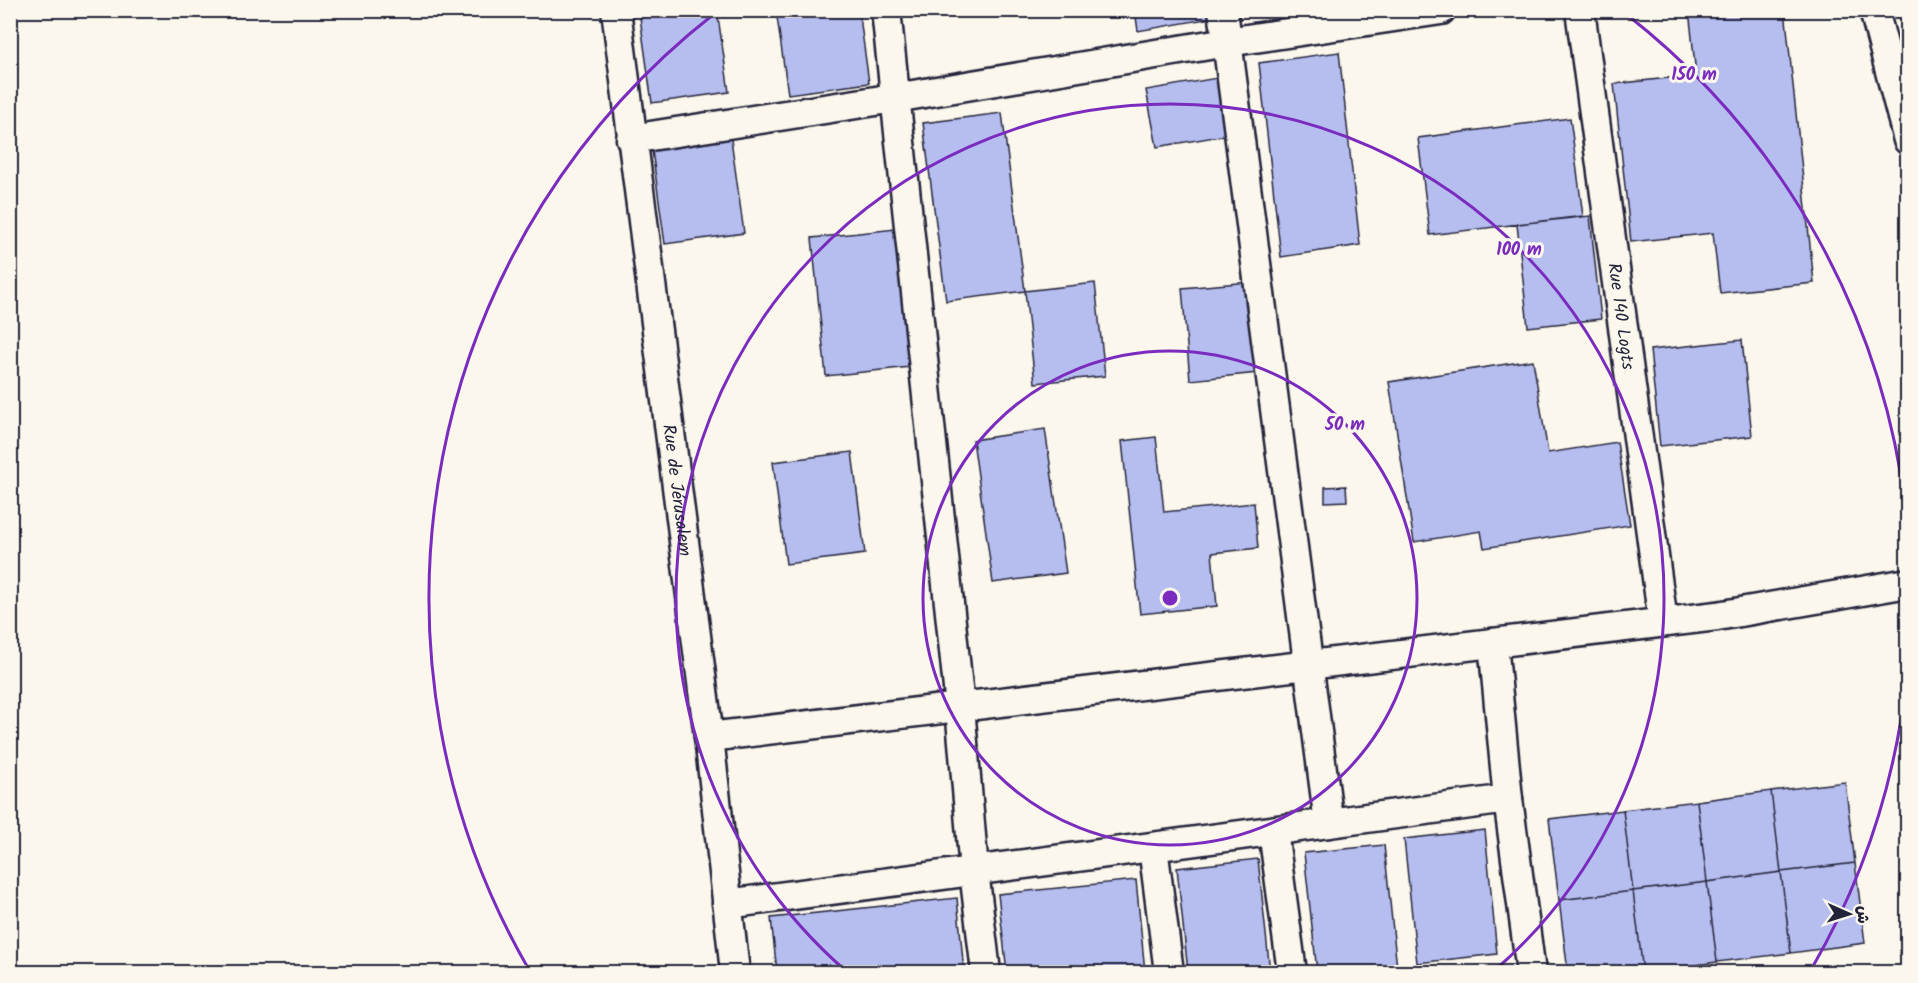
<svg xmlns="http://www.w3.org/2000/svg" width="1918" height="983" font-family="Kalam,'Playpen Sans Arabic',sans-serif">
  <rect width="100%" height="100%" fill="#fbf7ec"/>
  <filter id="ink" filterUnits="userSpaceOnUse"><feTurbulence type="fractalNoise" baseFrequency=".0167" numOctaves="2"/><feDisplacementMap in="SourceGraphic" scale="12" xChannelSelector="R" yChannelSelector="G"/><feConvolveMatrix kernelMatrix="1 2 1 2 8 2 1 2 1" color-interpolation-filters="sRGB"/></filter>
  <g filter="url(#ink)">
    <path fill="#b5beef" stroke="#22223b" stroke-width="1.5" d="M639,10H717L729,92L652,103Z
      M776,10H859L869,83L788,94Z
      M1135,10H1210L1212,18L1138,31Z
      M1689,10H1785L1814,283L1720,293L1713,233L1631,242L1614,84L1696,75Z
      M1339,52L1360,245L1281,257L1259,63Z
      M1223,77L1232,134L1157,147L1146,90Z
      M1002,113L1025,291L946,301L923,123Z
      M1570,118L1583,216L1430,235L1418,138Z
      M730,132L744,233L665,244L651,143Z
      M1590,216L1601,319L1528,327L1517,224Z
      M896,229L910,367L826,376L812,238Z
      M1250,282L1258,373L1190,380L1182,288Z
      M1095,283L1105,376L1035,383L1025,291Z
      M1742,340L1752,436L1660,446L1650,350Z
      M1533,360L1548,453L1617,442L1630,525L1484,548L1481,531L1414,542L1389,382Z
      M1045,429L1066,573L993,583L973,440Z
      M1156,437L1164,512L1254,503L1258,548L1212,553L1217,606L1140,614L1122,441Z
      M852,452L865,554L786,564L773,462Z
      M1346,486L1347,501L1325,502V487Z
      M1845,782L1855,863L1781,872L1771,791Z
      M1771,791L1781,872L1707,882L1697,801Z
      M1697,801L1707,882L1633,891L1623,810Z
      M1623,810L1633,891L1559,900L1549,819Z
      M1485,830L1497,954L1417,963L1404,839Z
      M1384,845L1397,968L1356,972H1317L1304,853Z
      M1258,859L1270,972H1188L1177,868Z
      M1855,863L1865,943L1791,953L1781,872Z
      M1781,872L1791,953L1717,962L1707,882Z
      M1136,880L1145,972H1007L998,894Z
      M1707,882L1717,962L1643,972L1633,891Z
      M1633,891L1643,972H1568L1559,900Z
      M957,898L964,972H777L771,918Z"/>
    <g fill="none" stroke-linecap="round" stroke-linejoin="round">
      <defs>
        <g id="minor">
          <path id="s1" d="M616,10L709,737L735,972"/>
          <path d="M886,10L960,707L974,871L986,972"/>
          <path d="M1223,10L1329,823"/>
          <path id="s2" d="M1580,10L1663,622"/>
          <path d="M1874,10L1908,140"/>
          <path d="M631,139L895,98L1227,42L1441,10"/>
          <path d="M1493,643L1508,799"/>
          <path d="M709,737L1717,616L1908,583"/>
          <path d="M1273,831L1292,972"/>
          <path d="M1153,847L1169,972"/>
          <path d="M727,904L1508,799L1531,972"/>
        </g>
      </defs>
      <use href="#minor" stroke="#22223b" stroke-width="33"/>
      <use href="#minor" stroke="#fbf7ec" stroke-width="28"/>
    </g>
  </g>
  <g fill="none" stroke="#7b2cbf" stroke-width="3">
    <circle cx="1170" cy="598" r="247"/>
    <path d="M846 971A494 494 0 1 1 1494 971"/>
    <path d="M1907 675A741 741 0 0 1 1812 968M528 968A741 741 0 0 1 714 14M1626 14A741 741 0 0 1 1907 521"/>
  </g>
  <g text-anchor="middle" stroke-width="6" stroke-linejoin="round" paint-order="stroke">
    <g font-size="18" fill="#22223b" stroke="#fbf7ec">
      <text dy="6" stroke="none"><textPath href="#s2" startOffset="309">Rue 140 Logts</textPath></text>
      <text dy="6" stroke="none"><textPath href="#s1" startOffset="484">Rue de Jérusalem</textPath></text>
    </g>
  </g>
  <circle cx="1170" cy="598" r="9" fill="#7b2cbf" stroke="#fbf7ec" stroke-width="3"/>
  <g font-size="18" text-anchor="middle" font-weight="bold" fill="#7b2cbf" stroke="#fbf7ec" stroke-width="6" stroke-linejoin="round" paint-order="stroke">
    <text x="1694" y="80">150 m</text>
    <text x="1519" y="255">100 m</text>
    <text x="1345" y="430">50 m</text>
  </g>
  <rect width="1918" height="983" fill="none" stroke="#fbf7ec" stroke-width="36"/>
  <rect x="18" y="18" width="1882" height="947" fill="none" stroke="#22223b" stroke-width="2" filter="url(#ink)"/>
  <g transform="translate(1849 914) rotate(93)" stroke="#fbf7ec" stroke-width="4.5" paint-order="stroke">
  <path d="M0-4.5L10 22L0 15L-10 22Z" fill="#22223b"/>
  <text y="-9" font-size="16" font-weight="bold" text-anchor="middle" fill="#22223b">ش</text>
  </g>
</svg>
